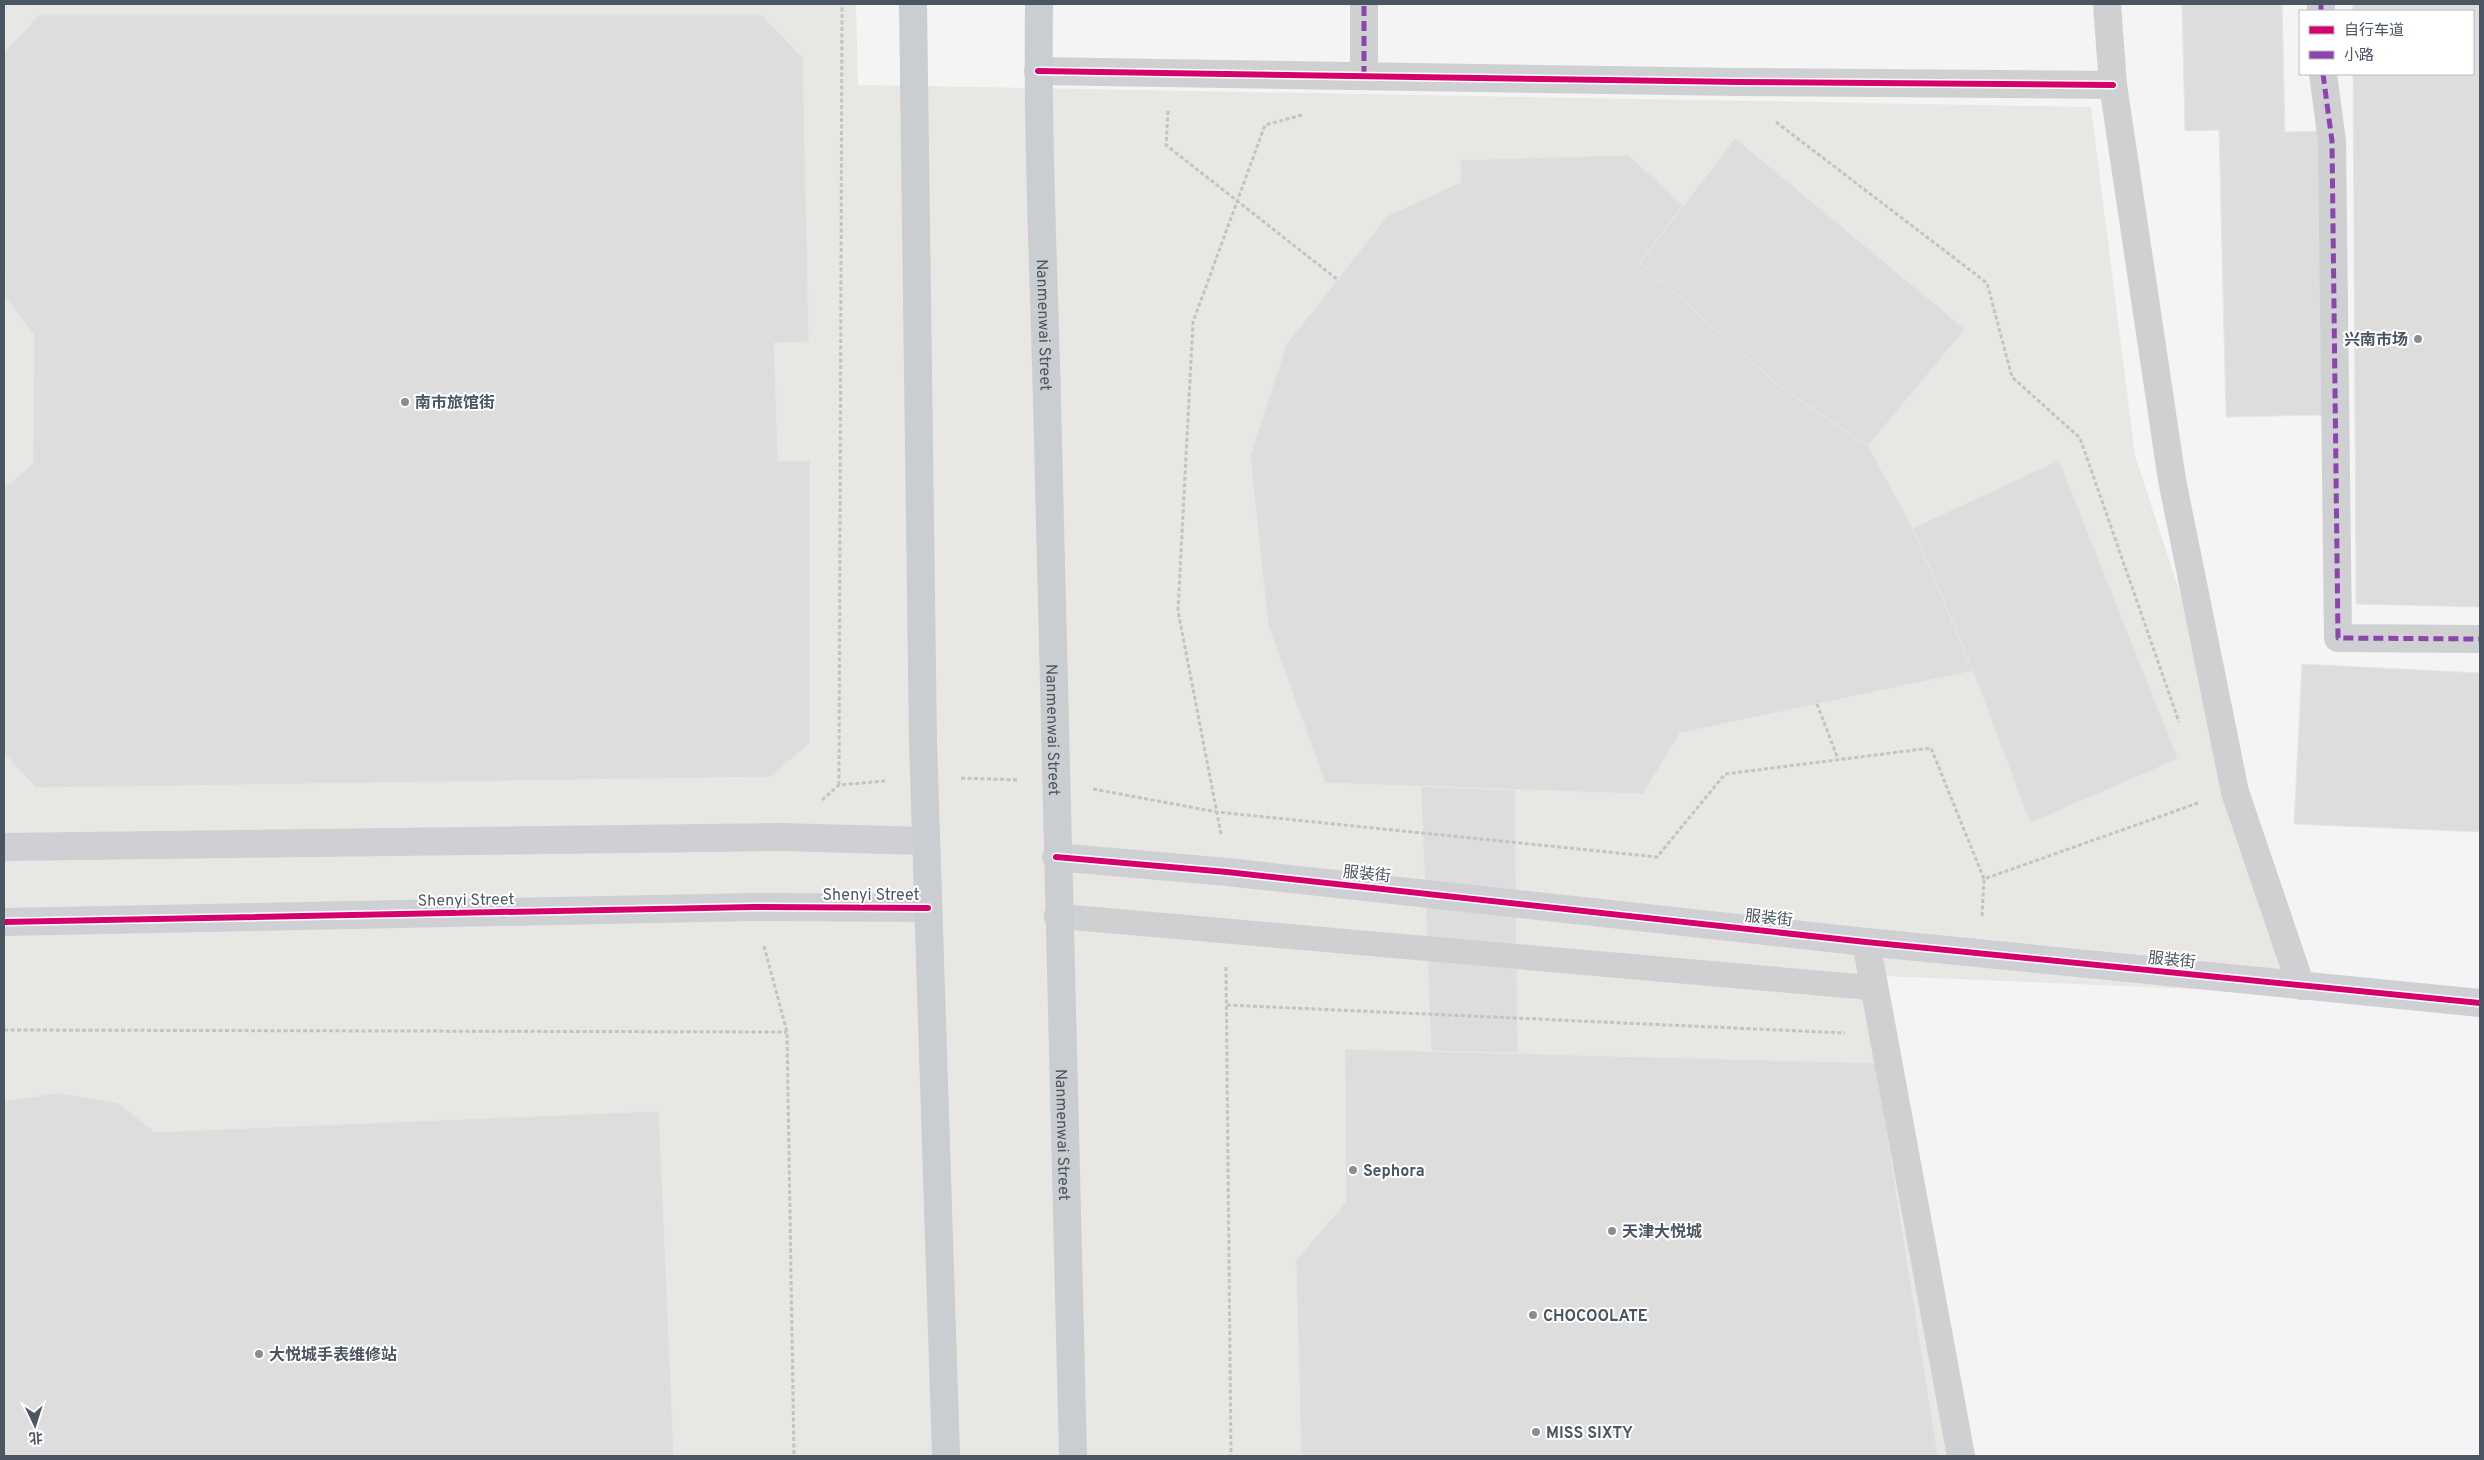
<svg xmlns="http://www.w3.org/2000/svg" width="2484" height="1460" font-family="Overpass,'Noto Sans SC',sans-serif">
  <rect width="100%" height="100%" fill="#f4f4f4"/>
  <path fill="#e8e7e3" d="M4,4H856L858,85L2091,107L2135,456L2312,994L1884,976L1971,1456H4Z"/>
  <path fill="#ddddde" stroke="#e5e6e7" d="M2182,4H2282L2285,132L2322,131L2328,415L2226,417L2219,130L2185,131Z
    M2353,4H2480V607L2356,604L2353,74H2473V11H2353Z
    M39,15H762L803,58L809,342L774,343L778,461H810V743L770,777L36,788L4,753V488L33,464L34,335L5,297L4,53Z
    M1735,138L1965,329L1868,446L1779,386L1640,262Z
    M1628,155L1683,205L1640,262L1779,386L1868,446L1913,528L1973,671L1680,733L1643,794L1325,783L1268,625L1250,456L1286,345L1387,216L1461,182L1460,160Z
    M2059,460L2178,759L2030,823L1973,671L1913,528Z
    M2302,664L2480,673V832L2294,824Z
    M1421,786L1515,790L1518,1053L1431,1051Z
    M1345,1049L1876,1063L1938,1456H1301L1296,1260L1346,1202Z
    M59,1093L118,1103L155,1132L659,1111L674,1456H4V1101Z"/>
  <g fill="none" stroke-linecap="round" stroke-linejoin="round">
    <path stroke="#bcc7c4" stroke-width="3" stroke-dasharray="4 2.5" stroke-linecap="butt" d="M1168,111L1166,145L1338,280
      M1776,122L1987,283L2012,377L2080,438L2179,722
      M1817,704L1838,759
      M961,778L1018,780
      M839,785L842,4
      M1093,789L1217,812L1657,857L1725,774L1931,748L1984,879L2198,803
      M822,800L839,785L885,781
      M1221,834L1178,611L1193,322L1265,125L1302,115
      M1982,916L1984,879
      M764,946L787,1032L794,1456
      M1226,967L1231,1456
      M1227,1005L1845,1033
      M4,1030L787,1032"/>
    <path stroke="#ced0d2" stroke-width="25" d="M1056,916L1875,988"/>
    <path stroke="#ced0d2" stroke-width="28" d="M2107,4L2113,85L2172,480L2235,792L2301,986
      M2321,4V11
      M1038,71L1738,82L2113,85
      M2323,74L2332,141L2338,638L2480,639
      M1364,76V4
      M1866,942L1961,1456"/>
    <path stroke="#ced0d4" stroke-width="28" d="M4,847L781,837L926,841
      M1056,857L1227,872L1866,942L2480,1003
      M4,922L753,907L928,908"/>
    <g stroke="#caced1" stroke-width="28">
      <path d="M913,4L923,742L946,1456"/>
      <path id="s1" d="M1039,4C1037,150 1045,296 1048,442C1054,780 1062,1118 1073,1456"/>
    </g>
    <path stroke="#8e44ad" stroke-width="5" stroke-dasharray="10 5" stroke-linecap="butt" d="M2321,4V11
      M2323,74L2332,141L2338,638L2480,639
      M1364,76V4"/>
    <defs>
      <path id="cycleway" d="M1038,71L1738,82L2113,85
        M1056,857L1227,872L1866,942L2480,1003
        M4,922L753,907L928,908"/>
    </defs>
    <use href="#cycleway" stroke="#fff" stroke-width="9"/>
    <use href="#cycleway" stroke="#d6006c" stroke-width="6"/>
  </g>
  <g fill="#868d94" stroke="#fff" stroke-width="2">
    <circle cx="2418" cy="339" r="5"/>
    <circle cx="405" cy="402" r="5"/>
    <circle cx="1353" cy="1170" r="5"/>
    <circle cx="1612" cy="1231" r="5"/>
    <circle cx="1533" cy="1315" r="5"/>
    <circle cx="259" cy="1354" r="5"/>
    <circle cx="1536" cy="1432" r="5"/>
  </g>
  <g text-anchor="middle" stroke-width="4" stroke-linejoin="round" paint-order="stroke">
    <g font-size="16" fill="#4a5661" stroke="#fff">
      <text dy="6" stroke="none"><textPath href="#s1" startOffset="321">Nanmenwai Street</textPath></text>
      <text dy="6" stroke="none"><textPath href="#s1" startOffset="726">Nanmenwai Street</textPath></text>
      <text transform="translate(1367 873) rotate(6)" y="6">服装街</text>
      <text x="871" y="900">Shenyi Street</text>
      <text transform="translate(466 899) rotate(-1)" y="6">Shenyi Street</text>
      <text transform="translate(1769 917) rotate(6)" y="6">服装街</text>
      <text transform="translate(2172 959) rotate(6)" y="6">服装街</text>
      <text dy="6" stroke="none"><textPath href="#s1" startOffset="1131">Nanmenwai Street</textPath></text>
    </g>
    <g font-size="16" font-weight="bold" fill="#4a5661" stroke="#fff" text-anchor="start">
      <text x="2408" y="345" text-anchor="end">兴南市场</text>
      <text x="415" y="408">南市旅馆街</text>
      <text x="1363" y="1176">Sephora</text>
      <text x="1622" y="1237">天津大悦城</text>
      <text x="1543" y="1321">CHOCOOLATE</text>
      <text x="269" y="1360">大悦城手表维修站</text>
      <text x="1546" y="1438">MISS SIXTY</text>
    </g>
  </g>
  <rect width="2484" height="1460" fill="none" stroke="#4a5661" stroke-width="10"/>
  <rect x="2299" y="10" width="175" height="65" fill="#ffffff" stroke="#b7bbc0"/>
  <rect x="2309" y="26" width="25" height="8" fill="#d6006c" stroke="#b7bbc0"/>
  <text x="2344" y="35" font-size="15" fill="#4a5661">自行车道</text>
  <rect x="2309" y="51" width="25" height="8" fill="#8e44ad" stroke="#b7bbc0"/>
  <text x="2344" y="60" font-size="15" fill="#4a5661">小路</text>
  <g transform="translate(35 1425) rotate(176)" stroke="#ffffff" stroke-width="4" paint-order="stroke">
  <path d="M0-4L9 19L0 12L-9 19Z" fill="#4a5661"/>
  <text y="-8" font-size="14" font-weight="bold" text-anchor="middle" fill="#4a5661">北</text>
  </g>
</svg>
